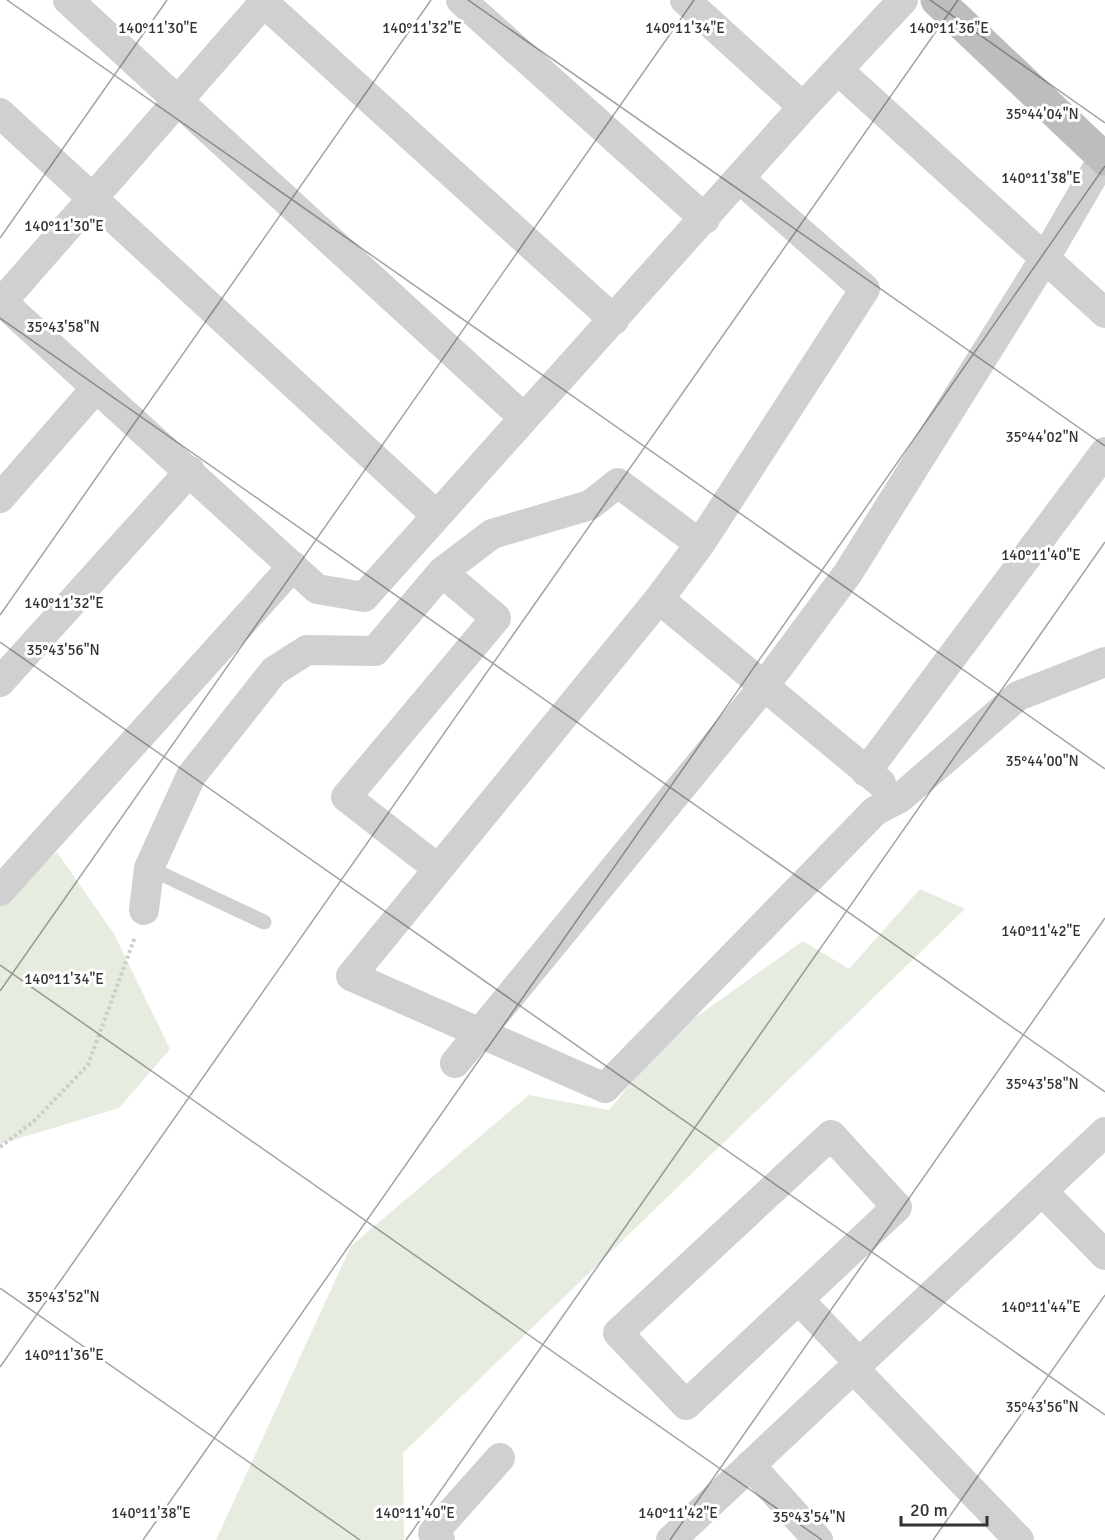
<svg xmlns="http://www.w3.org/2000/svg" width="1105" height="1540" font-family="Signika,sans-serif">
  <rect width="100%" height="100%" fill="#fff"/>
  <path fill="#e6ecdf" d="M57,852L114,934L170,1049L119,1108L0,1144V903Z
    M920,889L965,909L403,1453L404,1540H216L351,1246L529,1095L609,1110L671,1035L803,941L849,969Z"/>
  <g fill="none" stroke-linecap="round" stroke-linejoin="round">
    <path stroke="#cdcdcd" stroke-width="4" stroke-dasharray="3 3" stroke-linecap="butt" d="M0,1147L34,1121L88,1065L135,937"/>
    <path stroke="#d0d0d0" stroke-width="15" d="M149,868L264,922"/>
    <path stroke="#d0d0d0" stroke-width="30" d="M68,0L524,418
      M261,0L614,320
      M461,0L705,219
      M685,0L803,107
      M839,71L1105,313
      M0,113L436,515
      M740,179L865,289L700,544L659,599L351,976L605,1088L875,811L900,798L1018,696L1105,662
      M0,300L317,589L364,597L803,107L903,0
      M0,304L266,0
      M0,498L96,388
      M659,599L881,783
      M0,682L190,471
      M866,772L1105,452
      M437,868L346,797L496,618L442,572
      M0,891L293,566
      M144,910L149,868L191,776L274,671L307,650L375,651L442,572L492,534L590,505L618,483L700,544
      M455,1063L765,685L848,573L1045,258L1105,155
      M831,1135L897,1207L686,1405L618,1333Z
      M1042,1191L1105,1255
      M799,1300L860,1364
      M854,1369L1019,1540
      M750,1465L818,1540
      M440,1540L433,1533L500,1458
      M671,1540L1105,1132"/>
    <path stroke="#bdbdbd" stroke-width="33" d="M937,0L1105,159"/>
  </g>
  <path fill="none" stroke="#333" stroke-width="1.5" stroke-opacity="0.45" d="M7,0L1105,769M468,0L1105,446M930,0L1105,123M0,238L167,0M0,318L1105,1092M0,615L431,0M0,642L1105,1415M0,965L822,1540M0,991L694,0M0,1288L360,1540M0,1367L958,0M143,1540L1105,166M406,1540L1105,542M670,1540L1105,918M933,1540L1105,1295"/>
  <g font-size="15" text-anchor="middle" fill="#333" stroke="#fff" stroke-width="6" stroke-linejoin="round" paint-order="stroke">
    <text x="158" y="33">140°11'30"E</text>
    <text x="422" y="33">140°11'32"E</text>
    <text x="685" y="33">140°11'34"E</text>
    <text x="949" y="33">140°11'36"E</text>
    <text x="1042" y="119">35°44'04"N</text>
    <text x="1041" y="183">140°11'38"E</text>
    <text x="64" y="231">140°11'30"E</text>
    <text x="63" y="332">35°43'58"N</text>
    <text x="1042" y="442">35°44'02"N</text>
    <text x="1041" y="560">140°11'40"E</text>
    <text x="64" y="608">140°11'32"E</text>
    <text x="63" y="655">35°43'56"N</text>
    <text x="1042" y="766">35°44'00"N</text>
    <text x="1041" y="936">140°11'42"E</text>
    <text x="64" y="984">140°11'34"E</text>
    <text x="1042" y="1089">35°43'58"N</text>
    <text x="63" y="1302">35°43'52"N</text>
    <text x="1041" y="1312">140°11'44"E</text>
    <text x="64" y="1360">140°11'36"E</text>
    <text x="1042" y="1412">35°43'56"N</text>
    <text x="151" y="1518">140°11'38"E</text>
    <text x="415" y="1518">140°11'40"E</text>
    <text x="678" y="1518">140°11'42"E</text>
    <text x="809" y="1522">35°43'54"N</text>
  </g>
  <path d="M901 1516v9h86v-9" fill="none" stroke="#333333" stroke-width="3"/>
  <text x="910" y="1516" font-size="18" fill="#333333" stroke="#ffffff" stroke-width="4.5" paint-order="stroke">20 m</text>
</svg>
